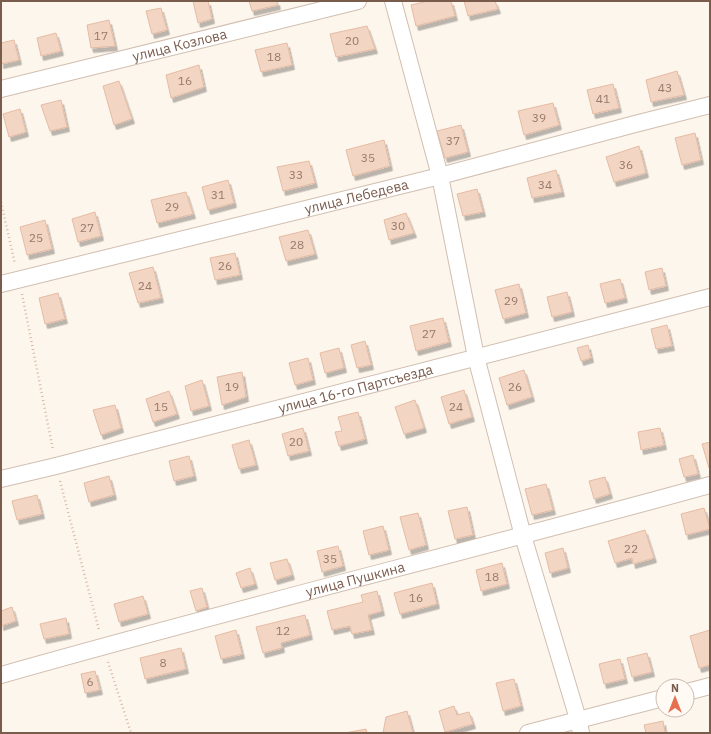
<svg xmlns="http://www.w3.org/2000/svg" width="711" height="734" font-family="'IBM Plex Sans',sans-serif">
  <defs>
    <filter id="shadow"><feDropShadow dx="2.5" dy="4.5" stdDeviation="0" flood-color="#0004"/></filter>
  </defs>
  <rect width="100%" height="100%" fill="#fdf6ec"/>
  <path fill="#f3d5c3" stroke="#e6bba3" filter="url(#shadow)" d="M193,1H208L212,19L198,23Z
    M249,1H277L278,5L252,11Z
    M428,1H451L455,16L416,26L411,5Z
    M464,1H495L498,9L468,16Z
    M161,8L167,30L152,34L146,11Z
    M109,20L115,46L91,48L87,25Z
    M367,26L375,49L336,57L330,34Z
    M56,33L61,51L41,56L37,38Z
    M14,40L19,60L1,64V43Z
    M287,43L292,65L261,72L255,50Z
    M199,65L204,87L171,98L166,75Z
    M677,71L684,95L651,102L646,80Z
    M119,81L132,119L114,125L103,86Z
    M613,84L619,108L593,114L587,90Z
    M61,100L67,127L50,131L41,105Z
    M553,103L559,125L524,135L518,111Z
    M20,109L26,132L9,137L3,114Z
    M461,125L468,152L445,158L437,131Z
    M695,133L701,160L682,165L675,138Z
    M384,140L390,166L353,176L346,150Z
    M639,146L646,173L614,182L606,157Z
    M309,161L315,183L283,191L277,167Z
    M556,170L562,192L532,198L527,178Z
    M228,180L234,203L208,210L202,187Z
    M477,189L483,212L463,216L457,194Z
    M186,192L193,214L157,223L151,200Z
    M95,212L101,236L78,242L72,219Z
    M406,213L414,233L389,240L384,220Z
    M45,220L52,249L27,255L20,227Z
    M308,230L315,254L286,261L279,237Z
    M235,253L240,275L215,280L210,258Z
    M153,267L161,298L138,303L129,273Z
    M662,268L666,286L649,290L645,272Z
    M620,279L625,298L605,303L600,284Z
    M519,284L526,313L503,319L495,290Z
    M567,292L572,312L552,317L547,297Z
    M58,293L65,319L45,324L39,298Z
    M443,318L449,342L416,351L410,326Z
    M667,325L672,346L656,349L651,329Z
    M365,341L371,365L357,368L351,345Z
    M588,345L591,358L581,361L577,348Z
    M339,348L344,368L325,373L320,353Z
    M308,358L313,380L295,385L289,363Z
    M524,370L532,397L507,405L499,378Z
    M242,372L246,397L222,405L217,377Z
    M202,380L209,406L191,411L185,386Z
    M464,390L472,417L449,424L441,397Z
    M169,391L177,414L153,422L146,399Z
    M415,400L424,428L404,434L395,407Z
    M115,405L121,428L101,435L93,410Z
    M358,412L365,439L339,446L335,432L342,431L338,417Z
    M303,428L309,451L288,456L282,434Z
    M660,428L664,445L641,450L638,432Z
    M249,440L256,465L239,469L232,445Z
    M710,442V468H709L702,444Z
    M693,455L698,474L684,477L679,459Z
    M189,456L194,476L174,481L169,461Z
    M109,476L114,495L89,502L84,483Z
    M605,477L610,494L594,499L589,481Z
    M546,484L553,510L532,515L525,489Z
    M37,495L42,514L17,520L12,501Z
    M467,507L473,535L455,539L448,511Z
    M704,508L710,529L686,535L681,514Z
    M418,513L426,545L409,550L400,517Z
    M383,526L389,550L369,555L363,531Z
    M645,530L654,558L633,564L632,558L615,563L608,541Z
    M338,546L343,566L322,572L317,551Z
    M563,548L568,568L550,573L545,553Z
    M287,559L292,575L275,580L270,563Z
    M502,563L507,584L481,591L476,570Z
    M250,568L255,584L241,588L236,573Z
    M432,583L437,604L400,614L394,593Z
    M202,588L207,607L196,611L190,591Z
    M377,591L382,611L368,615L372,630L352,634L350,626L332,630L327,611L363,602L361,595Z
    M143,596L148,614L119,622L114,604Z
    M12,607L16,621L1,626V611Z
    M305,615L310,635L281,643L282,648L263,653L256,627Z
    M66,618L69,634L44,639L40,624Z
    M236,630L242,654L221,659L215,636Z
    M710,630V665L699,668L690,636Z
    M181,648L186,669L145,679L140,658Z
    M647,653L652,672L632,677L627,658Z
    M620,659L625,679L604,684L599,664Z
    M95,671L100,690L85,693L81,674Z
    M514,679L521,706L503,711L496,683Z
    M454,706L457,715L469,712L473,724L445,732L439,711Z
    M407,711L413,733H383L386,717Z
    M663,721L665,733H646L644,725Z
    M366,729L367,733H345Z"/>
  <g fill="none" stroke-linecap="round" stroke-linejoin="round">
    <defs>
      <g id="minor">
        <path d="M393,1L440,176L476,357L523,536L578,719L581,733"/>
        <path id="s1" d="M1,89L358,1"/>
        <path id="s2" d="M1,284L440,176L635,124L710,105"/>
        <path id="s3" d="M1,479L56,466L710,297"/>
        <path id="s4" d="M1,675C236,608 474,550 710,485"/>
        <path d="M687,692L710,686"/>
        <path d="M528,733L663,698"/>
      </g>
    </defs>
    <use href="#minor" stroke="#d1beb0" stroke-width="18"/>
    <path stroke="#d9b8a5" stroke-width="2.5" stroke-dasharray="1 3" stroke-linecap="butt" d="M1,202L15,264
      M22,294L53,450
      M60,481L99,630
      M108,662L131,733"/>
    <use href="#minor" stroke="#fff" stroke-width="16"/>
  </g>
  <g text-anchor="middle" stroke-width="3.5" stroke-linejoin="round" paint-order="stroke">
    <g font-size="12" fill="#987a6a">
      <text x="101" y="40">17</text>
      <text x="352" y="45">20</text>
      <text x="274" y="61">18</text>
      <text x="185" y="85">16</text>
      <text x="665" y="92">43</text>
      <text x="603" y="103">41</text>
      <text x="539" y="122">39</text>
      <text x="453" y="145">37</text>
      <text x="368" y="162">35</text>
      <text x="626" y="169">36</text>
      <text x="296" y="179">33</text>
      <text x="545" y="189">34</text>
      <text x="218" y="199">31</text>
      <text x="172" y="211">29</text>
      <text x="398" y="230">30</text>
      <text x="87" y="232">27</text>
      <text x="36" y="242">25</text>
      <text x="297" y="249">28</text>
      <text x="225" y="270">26</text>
      <text x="145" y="290">24</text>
      <text x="511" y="305">29</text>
      <text x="429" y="338">27</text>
      <text x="232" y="391">19</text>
      <text x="515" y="391">26</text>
      <text x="161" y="411">15</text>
      <text x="456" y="411">24</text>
      <text x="296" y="446">20</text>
      <text x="631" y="553">22</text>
      <text x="330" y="563">35</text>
      <text x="492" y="581">18</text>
      <text x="416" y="602">16</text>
      <text x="283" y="635">12</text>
      <text x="163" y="667">8</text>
      <text x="90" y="686">6</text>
    </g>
    <g font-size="14" fill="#7a5c4d" stroke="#fffaf3">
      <text dy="5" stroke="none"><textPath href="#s1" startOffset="184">улица Козлова</textPath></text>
      <text dy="5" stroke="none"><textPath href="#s2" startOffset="366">улица Лебедева</textPath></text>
      <text dy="5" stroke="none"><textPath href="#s3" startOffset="366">улица 16-го Партсъезда</textPath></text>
      <text dy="5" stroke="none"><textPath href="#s4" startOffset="367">улица Пушкина</textPath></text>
    </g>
  </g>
  <rect width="711" height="734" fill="none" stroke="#7a5c4d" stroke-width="4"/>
  <g transform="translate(675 698)"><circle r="19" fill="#fffaf3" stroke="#cabbb1"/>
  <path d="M0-3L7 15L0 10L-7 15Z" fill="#e76f51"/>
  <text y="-6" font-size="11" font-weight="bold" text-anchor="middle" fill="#7a5c4d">N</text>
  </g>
</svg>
